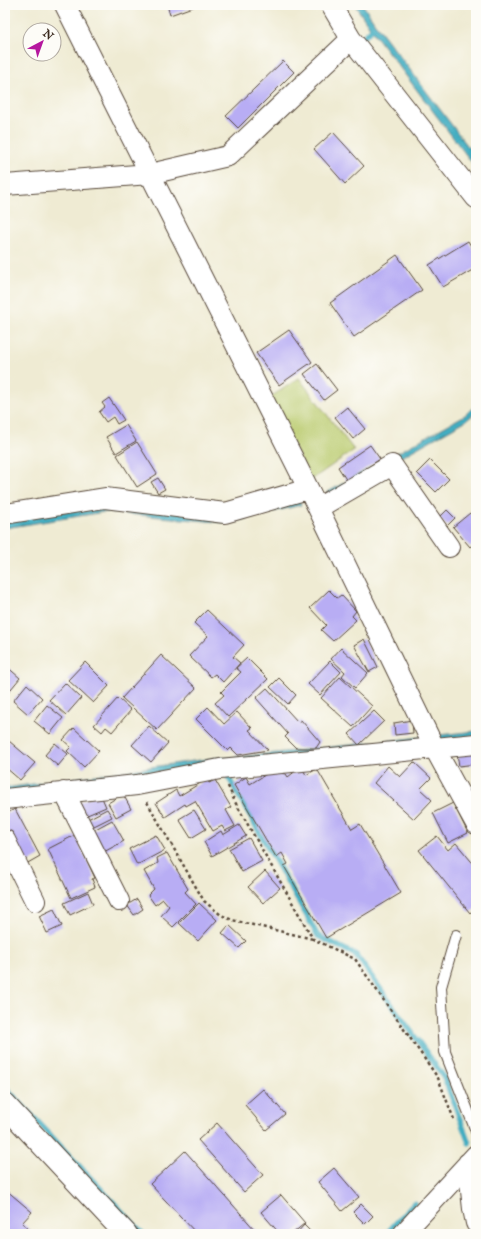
<svg xmlns="http://www.w3.org/2000/svg" width="481" height="1239" font-family="'IM FELL English',serif">
  <rect width="100%" height="100%" fill="#fdfcf7"/>
  <filter id="ink" filterUnits="userSpaceOnUse"><feTurbulence type="fractalNoise" baseFrequency=".025" numOctaves="2"/><feDisplacementMap in="SourceGraphic" scale="8" xChannelSelector="R" yChannelSelector="G"/><feConvolveMatrix kernelMatrix="1 2 1 2 8 2 1 2 1" color-interpolation-filters="sRGB"/></filter>
  <filter id="wash" filterUnits="userSpaceOnUse"><feTurbulence type="fractalNoise" baseFrequency=".012" numOctaves="4" result="noise"/><feDisplacementMap in="SourceGraphic" scale="16" xChannelSelector="R" yChannelSelector="G"/><feGaussianBlur stdDeviation="0.9" result="paint"/><feColorMatrix in="noise" values="0 0 0 0 0 0 0 0 0 0 0 0 0 0 0 0 0 1.4 0 .05"/><feComposite in="paint" operator="in"/></filter>
  <g filter="url(#wash)">
    <rect width="100%" height="100%" fill="#efebd3"/>
    <path fill="#b9ca6d" stroke="#7a7a46" d="M299,378L354,450L311,480L269,398Z"/>
    <path fill="#42adc1" stroke="#3e6c70" d="M355,5H363L377,26L476,157V168L372,31Z
      M476,405V412L467,420L328,498L326,493L465,415Z
      M299,498L301,505L228,523L104,512L5,528V520L105,505L227,517Z
      M476,731V736L215,764L5,793V788L214,758L239,757Z"/>
    <g fill="none" stroke-linecap="round" stroke-linejoin="round">
      <path stroke="#42adc1" stroke-width="5.5" d="M359,41L373,28
        M226,773L318,936L356,955L444,1077L469,1143
        M5,1087L143,1234
        M386,1234L414,1203"/>
    </g>
    <g id="blocks">
      <path fill="#b8adf4" d="M167,5H198L170,15Z
        M283,61L294,72L238,128L226,116Z
        M333,132L364,166L345,184L314,149Z
        M468,241L476,254V268L443,287L429,265Z
        M397,255L422,290L354,337L330,303Z
        M289,330L312,362L279,385L256,353Z
        M317,364L337,390L324,400L304,374Z
        M109,398L124,420L117,424L113,417L106,422L99,412L105,407L102,403Z
        M347,407L365,429L353,439L335,417Z
        M126,425L136,441L116,453L106,437Z
        M137,442L157,474L137,487L117,455Z
        M370,445L380,459L347,481L338,467Z
        M430,460L449,479L436,492L417,473Z
        M158,478L165,489L158,493L151,482Z
        M447,510L455,518L447,526L439,518Z
        M470,513L476,520V542L470,547L453,527Z
        M329,590L337,598L341,595L356,611L352,616L356,620L333,641L321,630L326,625L310,608Z
        M207,610L244,645L233,657L240,663L223,682L215,674L211,677L189,656L208,636L194,623Z
        M364,639L378,667L369,672L354,645Z
        M341,648L368,673L355,688L342,676L345,672L331,659Z
        M161,655L196,688L157,730L122,698Z
        M247,658L268,679L228,717L215,703L224,695L221,692L241,672L236,668Z
        M330,661L341,672L320,695L308,684Z
        M85,662L109,686L93,703L68,680Z
        M5,665L20,678L6,695L5,694Z
        M340,677L372,706L353,727L321,698Z
        M279,678L296,695L288,704L270,687Z
        M65,683L81,698L66,715L49,700Z
        M27,684L42,698L28,714L13,701Z
        M267,688L298,722L301,720L320,742L316,748H296L285,737L288,734L256,698Z
        M118,698L131,710L112,732L106,727L102,732L94,725Z
        M47,705L63,718L50,734L34,721Z
        M208,707L224,724L237,712L252,728L249,730L268,750L238,755L231,748L228,751L196,719Z
        M374,711L384,721L359,745L349,734Z
        M412,720L413,733L395,735L394,723Z
        M149,726L168,743L151,762L132,745Z
        M74,728L99,751L84,767L67,751L71,747L63,740Z
        M9,741L35,763L20,780L5,767V746Z
        M55,743L68,754L58,766L45,755Z
        M476,745V764L459,766L456,748Z
        M414,762L431,778L420,789L432,800L414,819L374,783L388,766L400,777Z
        M317,769L352,829L360,824L401,893L326,938L284,866L288,864L282,853L276,857L234,785L246,777L250,784L270,772L286,774L288,777L297,770L304,771L306,775Z
        M207,779L209,783L215,780L231,807L226,810L235,826L225,831L222,826L213,831L195,801L186,806L185,804L165,817L156,803L176,790L179,796Z
        M100,793L106,807L85,816L78,803Z
        M123,794L131,809L116,817L108,803Z
        M453,803L468,833L448,843L433,813Z
        M15,809L40,856L26,864L5,825V814Z
        M107,809L112,817L90,828L86,820Z
        M194,810L206,829L191,838L179,819Z
        M112,820L124,841L102,853L90,832Z
        M239,825L246,836L212,856L204,842L221,831L223,835Z
        M75,835L95,878L92,879L95,887L71,898L48,849Z
        M156,835L165,850L137,865L129,849Z
        M437,836L448,850L456,843L476,867V908L470,913L419,850Z
        M249,838L262,861L242,872L229,849Z
        M167,853L188,889L185,892L196,904L173,927L161,916L169,906L163,899L155,905L148,895L154,889L144,871L158,863L157,858Z
        M265,871L280,888L263,903L248,887Z
        M88,892L93,904L70,915L64,903Z
        M137,899L143,909L134,915L127,905Z
        M199,903L217,920L198,941L179,923Z
        M54,909L62,926L47,933L39,916Z
        M229,925L246,941L239,948L222,933Z
        M263,1089L285,1114L266,1130L245,1105Z
        M217,1123L263,1175L244,1192L198,1140Z
        M185,1151L256,1231L253,1234H197L150,1184Z
        M334,1168L359,1197L342,1211L318,1182Z
        M5,1189L32,1212L22,1223L35,1234H5Z
        M281,1195L305,1223L292,1234H280L261,1212Z
        M361,1204L373,1216L365,1224L353,1212Z
        M304,1225L313,1234H296Z"/>
    </g>
  </g>
  <g filter="url(#ink)">
    <use href="#blocks" fill-opacity="0" stroke="#564739" stroke-width="1"/>
    <g fill="none" stroke-linecap="round" stroke-linejoin="round">
      <defs>
        <path id="lane" d="M456,935L441,987L445,1052L476,1131"/>
        <path id="street" d="M65,5L318,508L435,749L476,824
          M351,39L476,198
          M5,185L150,174L228,156L351,39L331,5
          M318,508L392,465L449,547
          M5,514L105,498L225,513L308,489
          M64,792L119,901
          M5,799L137,785L220,769L476,744
          M5,840L35,901
          M468,1163L473,1209L476,1223
          M403,1234L476,1155"/>
        <path id="secondary" d="M5,1105L126,1234"/>
      </defs>
      <use href="#lane" stroke="#564739" stroke-width="12"/>
      <use href="#street" stroke="#564739" stroke-width="22"/>
      <use href="#secondary" stroke="#564739" stroke-width="24"/>
      <path stroke="#564739" stroke-width="2.5" stroke-dasharray="3 3" stroke-linecap="butt" d="M228,786L235,802L313,939L355,959L438,1078L455,1122
        M147,802L204,901L221,915L232,920L313,939"/>
      <use href="#lane" stroke="#fff" stroke-width="10"/>
      <use href="#street" stroke="#fff" stroke-width="20"/>
      <use href="#secondary" stroke="#fff" stroke-width="22"/>
    </g>
  </g>
  <rect width="481" height="1239" fill="none" stroke="#fdfcf7" stroke-width="20"/>
  <g transform="translate(42 42) rotate(41)"><circle r="19" fill="#fdfcf7" stroke="#afa8a0"/>
  <path d="M0-3L7 15L0 10L-7 15Z" fill="#b5179e"/>
  <text y="-6" font-size="11" font-weight="bold" text-anchor="middle" fill="#3b2a1e">N</text>
  </g>
</svg>
